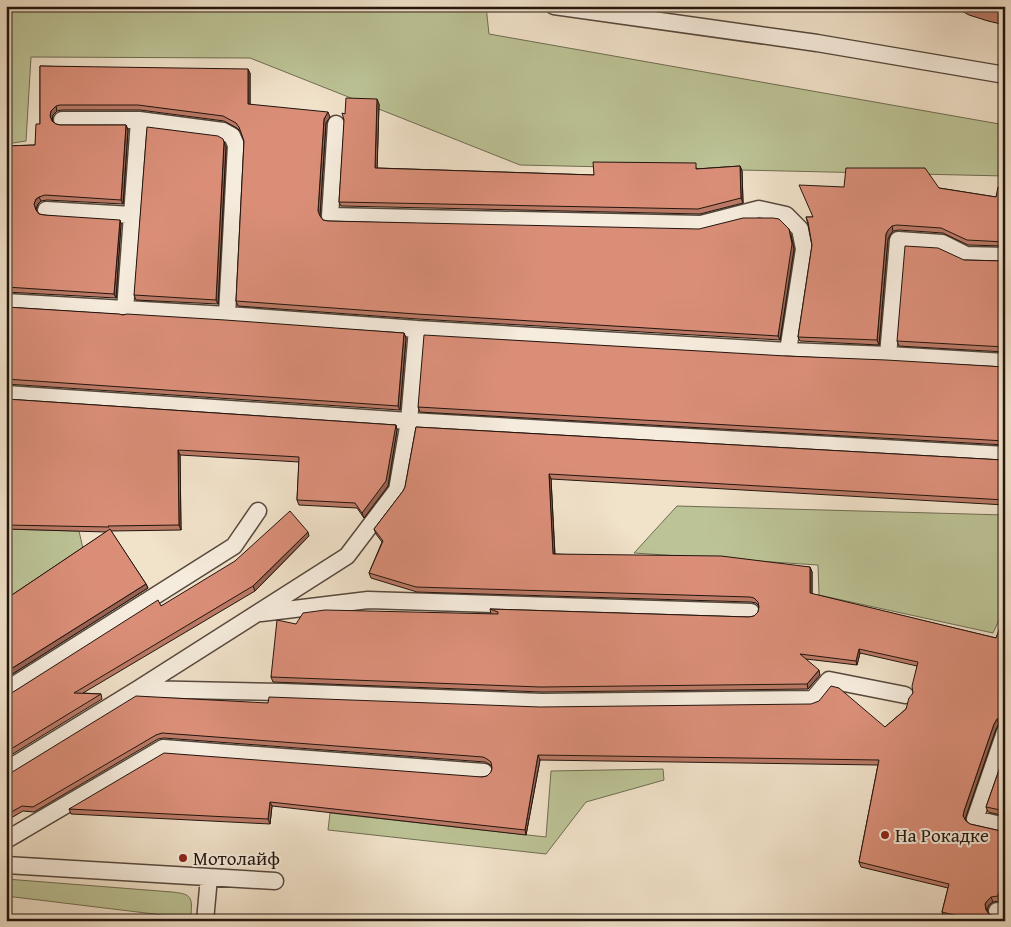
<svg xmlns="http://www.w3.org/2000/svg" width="1011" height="927" font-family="'Gentium Book Plus',serif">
  <rect width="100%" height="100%" fill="#f1e2ca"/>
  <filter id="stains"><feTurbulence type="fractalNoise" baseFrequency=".004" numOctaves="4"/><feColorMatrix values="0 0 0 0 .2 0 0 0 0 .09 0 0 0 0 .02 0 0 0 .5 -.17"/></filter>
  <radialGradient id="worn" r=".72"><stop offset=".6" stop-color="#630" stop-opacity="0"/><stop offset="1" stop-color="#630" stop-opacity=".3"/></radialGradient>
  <path fill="#bcc396" stroke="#6f6c52" d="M6,6H486L489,34L1005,125V176L520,165L250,58L31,57L26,141L6,144Z
    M677,506L1005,515V619L1000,618L993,633L819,595L818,565L634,553Z
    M6,529L79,531L84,553L6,632Z
    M663,769L664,780L586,802L546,854L328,830L330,813L546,837L551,771Z
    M6,879L172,892C189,894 193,895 191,914L187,918L6,896Z"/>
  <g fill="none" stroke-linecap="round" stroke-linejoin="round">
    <defs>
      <path id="lane" d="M554,6L817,43L1005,75
        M62,120H139L223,131L232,136L236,145L227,315
        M336,124L330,216L701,224L759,209L786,215L800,229L804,249L788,351
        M46,210L132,215
        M6,302L227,315L417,329
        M125,310L139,120
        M888,355L1005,362
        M6,394L409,421L1005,455
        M261,613L368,600L751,612
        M138,689L283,692L542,702L813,699L829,680L905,695
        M6,690L234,546L258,511
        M1005,732L975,819L1005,826
        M6,770L138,689L347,556L397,490L409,421L417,329L788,351L888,355L898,240L942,243L966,255L1005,256
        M6,840L163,748L484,772
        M6,865L275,881
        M997,911L1005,912
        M205,921L209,877"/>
    </defs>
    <use href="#lane" stroke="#56483c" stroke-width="19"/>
    <use href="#lane" stroke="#f6ecdd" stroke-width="16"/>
  </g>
  <path fill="#bb7a67" stroke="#22140d" d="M953,6H1005V25L988,21L969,15Z
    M40,66L250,73V105L330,117L326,123L320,215V217L323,220L328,221L791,234L794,249L780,340L418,319L238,306L236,301L244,141L241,132L237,128L224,121L140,110H62L57,111L53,115L52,120L56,124L60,125H126L128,130L123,204L47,200L41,201L38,204L36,209L37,211L39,214L44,215L121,224L116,298L6,292V146L35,145L40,124Z
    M379,104L377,168L594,175L697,168V169L740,166L742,171L743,203L700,214L341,206L339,202L345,114Z
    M226,147L218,304L136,300L134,295Z
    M844,187L939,188L996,197L1005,188V246L968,245L943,233L899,230L893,231L890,235L888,239L879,345L800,341L798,337L812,245L808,224L806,217H813Z
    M964,260L1005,261V352L899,346L897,341Z
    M6,307L404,333L406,338L400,410L6,384Z
    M786,356L1005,367V445L420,412L418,407Z
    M6,399L396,425L397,430L388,486L364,518L357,508L299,505L297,500L299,462L180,455L181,530L111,531L146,584L148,588L6,678V599L106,532L6,529Z
    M416,427L1003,460H1005V505L551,479L555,554L810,567L812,572V594L996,638L1005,620V722L999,724L996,729L966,816L965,820L970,824L1001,831H1005V885L1004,884L999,901L993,902L989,905L987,909L989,914L993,916L994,921H960L943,916L942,912L948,888L861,867L859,862L878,765L540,760L526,835L272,806L270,824L71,814L69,809L482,777L487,776L491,772L492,768V766L489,764L485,762L164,738L158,739L34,812L23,811L6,821V775L268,703L885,727L906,709L913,693L917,666L860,653L857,665L806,659L820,675L808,689L542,692L273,682L271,677L296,624L491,614L490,609L749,617L754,616L758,612L759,606L756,603L751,602L417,592L371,578L369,573L382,542L376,534L374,529L403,491L405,487Z
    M309,536L255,591L83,693L101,694L102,699L6,758V695L10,694L161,606Z
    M1005,753V816L988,812L986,807Z"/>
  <path fill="#996354" stroke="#22140d" d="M1001,6H1005V16Z
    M248,69L250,73V109L248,104Z
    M377,99L379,104L377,173L375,168Z
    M56,106L57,111L53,115L52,120L50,116L51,111Z
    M328,112L330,117L326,123L320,215L321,221L318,211L324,119Z
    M126,125L128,130L123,204L121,200Z
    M224,142L226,147L218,304L216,300Z
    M740,166L742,171L743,203L741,198Z
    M39,197L41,201L38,204L36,209L37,215L34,204L36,199Z
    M120,220L121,224L116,298L114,294Z
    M892,226L893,231L890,235L888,239L879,345L877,340L886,234L888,230Z
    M789,229L794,249L780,340L778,336Z
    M404,333L406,338L400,410L398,406Z
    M396,425L397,430L388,486L364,518L362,513Z
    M178,450L180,455L181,530L179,525Z
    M549,474L551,479L555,559L553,554Z
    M308,532L309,536L255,591L253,586Z
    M810,567L812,572V598L810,593Z
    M146,584L148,588L6,678V672Z
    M859,649L860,653L857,665L856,661Z
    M819,670L820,675L808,689L807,684Z
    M997,719L999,724L996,729L966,816L965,821L963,816L964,811L994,724Z
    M538,755L540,760L526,835L525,830Z
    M270,802L272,806L270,824L268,819Z
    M1002,880L1004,884L999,901L998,896Z
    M991,897L993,902L989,905L987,909L988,915L985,904L987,901Z"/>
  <path fill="#da8e78" stroke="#22140d" d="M40,66L248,69V104L328,112L324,119L318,211L320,216L323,220L328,221L699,229L743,218H773L779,219L789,229L792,244L778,336L416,314L236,301L244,141L239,127L236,123L223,116L138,105H60L56,106L51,111L50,116L52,121L56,124L60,125H126L121,200L45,195L39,197L36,199L34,204L36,210L39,214L44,215L120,220L114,294L6,287V146L35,145L36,124H40Z
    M346,98L377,99L375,168L594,175L593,162L696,163V169L740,166L741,198L698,209L339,202L344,120L342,113L345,114Z
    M147,127L218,136L223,139L224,142L216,300L134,295Z
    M846,168H925L939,188L996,197L998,187L1005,188V242L967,240L941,228L897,225L892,226L888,230L886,234L877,340L798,337L812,245L808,222L806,217H813L799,185L844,187Z
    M905,246L938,248L964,260L1005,261V347L897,341Z
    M6,307L119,314L123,315L127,314L225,320L404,333L398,406L6,379Z
    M424,335L786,356L886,360L1005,367V441L418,407Z
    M6,399L396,425L386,481L362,513L355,503L297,500L299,457L178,450L179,525L108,526L109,527L6,525Z
    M416,427L1003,460H1005V500L549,474L553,554L721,556L810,567V593L996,638L1003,619L1005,620V718L1002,717L997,719L994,724L964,811L963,816L966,821L970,824L1001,831H1005V880H1002L998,896L991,897L987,901L985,904L986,910L989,914L993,916L991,921H977L942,912L949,884L859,862L879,760L538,755L525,830L270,802L268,819L69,809L164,753L482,777L487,776L491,772L492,768L491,762L487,759L483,757L162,733L156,735L33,807L22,806L6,815V775L9,774L136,696L268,703L269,697L540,707L811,704L819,701L831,686L839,688L885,727L906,709L909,698L913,693L912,686L918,662L859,649L856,661L800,654L819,670L807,684L540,687L271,677L277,620L296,624L303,613L325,610L498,614V612L490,609L749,617L754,616L758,612L759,607L758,602L754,598L750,597L416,587L369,573L383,541L374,529L403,491L405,487Z
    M290,511L308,532L253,586L74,693L101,694L6,752V695L10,694L158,600L161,606L235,561Z
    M110,529L146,584L6,672V599Z
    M1005,753V811L986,807Z"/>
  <g fill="#8f2418" stroke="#f6ecdd" stroke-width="2">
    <circle cx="885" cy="835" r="5"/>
    <circle cx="183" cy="858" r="5"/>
  </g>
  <g text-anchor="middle" stroke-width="4" stroke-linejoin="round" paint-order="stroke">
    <g font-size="19" fill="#22140d" stroke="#f6ecdd" text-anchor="start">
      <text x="895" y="842">На Рокадке</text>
      <text x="193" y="865">Мотолайф</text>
    </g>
  </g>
  <rect width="1011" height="927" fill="none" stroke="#f1e2ca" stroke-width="25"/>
  <rect x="8" y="8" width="996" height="912" fill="none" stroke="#22140d" stroke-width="2.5"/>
  <rect x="12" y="12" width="986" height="902" fill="none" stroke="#22140d"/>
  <rect width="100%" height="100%" filter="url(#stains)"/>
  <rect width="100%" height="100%" fill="url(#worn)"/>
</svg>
